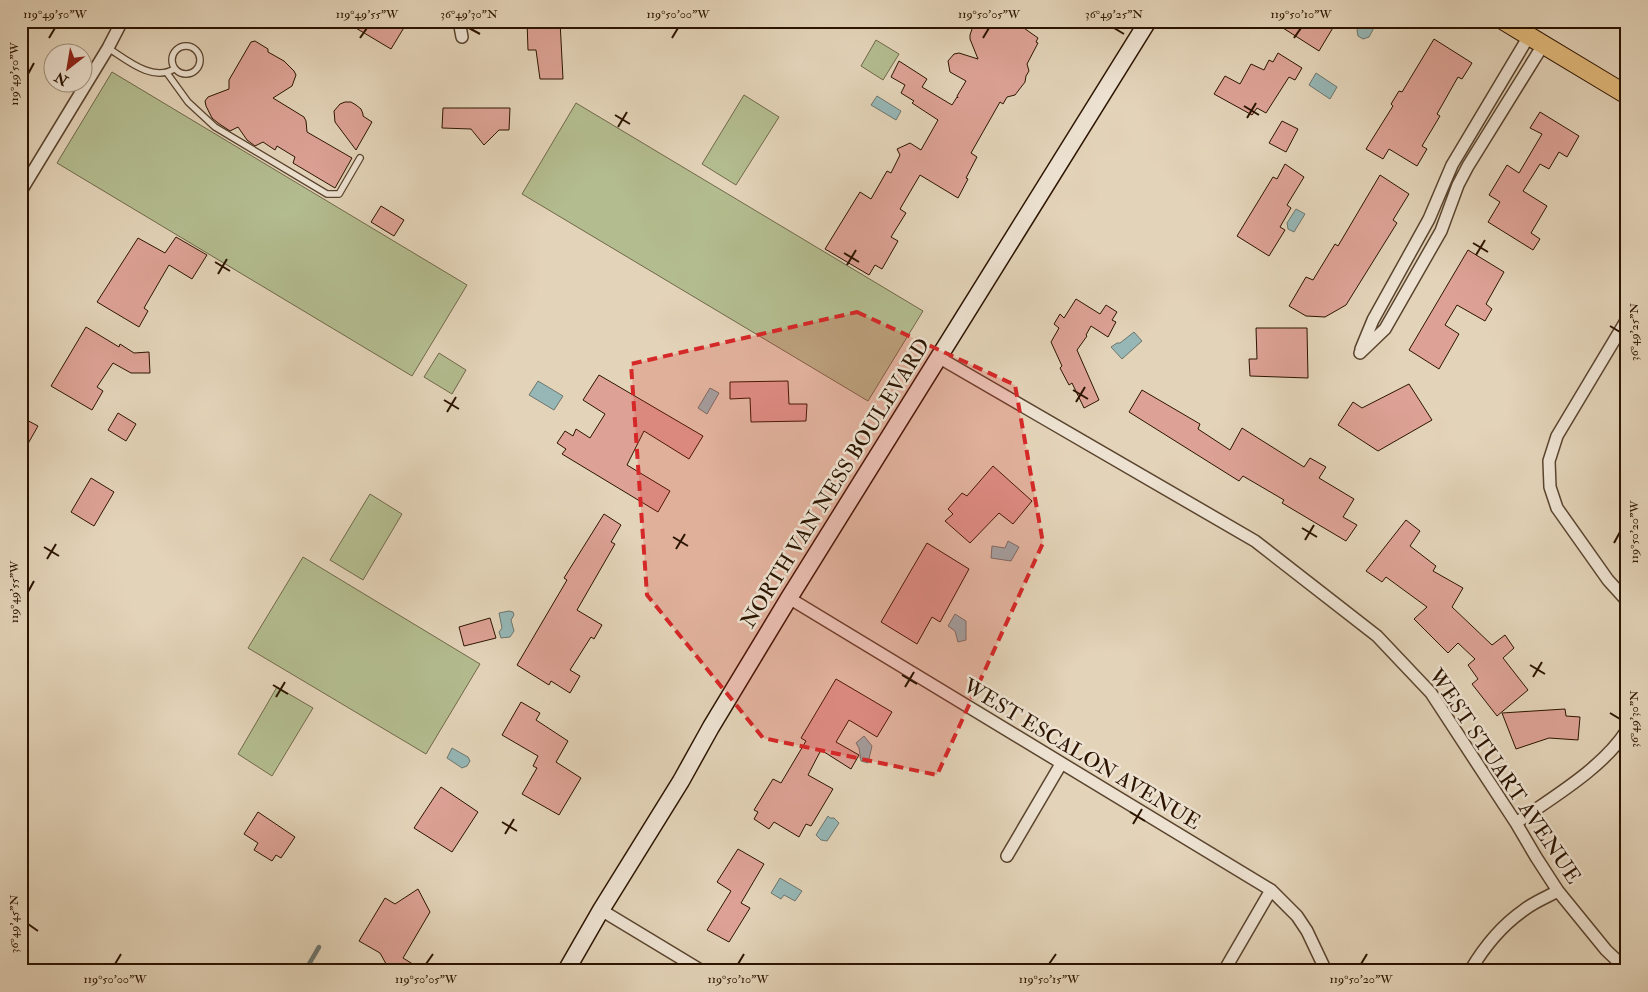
<svg xmlns="http://www.w3.org/2000/svg" width="1648" height="992" font-family="'IM FELL Double Pica',serif">
  <rect width="100%" height="100%" fill="#e3d3b8"/>
  <filter id="stains"><feTurbulence type="fractalNoise" baseFrequency=".004" numOctaves="4"/><feColorMatrix values="0 0 0 0 .2 0 0 0 0 .09 0 0 0 0 .02 0 0 0 .5 -.17"/></filter>
  <radialGradient id="worn" r=".72"><stop offset=".6" stop-color="#630" stop-opacity="0"/><stop offset="1" stop-color="#630" stop-opacity=".3"/></radialGradient>
  <path fill="#b3bc8f" stroke="#706848" d="M876,40L899,54L883,80L861,66Z
    M112,72L467,285L412,376L57,163Z
    M744,95L779,117L736,185L702,164Z
    M576,103L923,311L868,401L522,194Z
    M439,353L466,370L452,394L424,377Z
    M370,494L402,514L363,580L330,560Z
    M303,557L480,664L426,754L248,648Z
    M277,687L313,708L272,776L238,754Z"/>
  <path fill="#96b7b6" stroke="#6c766d" d="M1363,21L1377,22L1369,37L1363,39L1358,36L1357,30Z
    M1316,73L1337,87L1330,99L1309,85Z
    M877,96L901,111L896,120L871,105Z
    M1296,209L1305,214L1294,232L1288,229L1287,223Z
    M1134,332L1142,341L1122,359L1111,347L1117,343H1120Z
    M538,381L563,396L554,410L529,395Z
    M710,388L719,393L707,414L698,408Z
    M1008,541L1019,547L1011,561L991,558L992,546L1005,548Z
    M509,611L513,612L514,615L511,620L514,631L510,637L501,638L499,632L502,628L499,613Z
    M955,614L966,621V640L958,642L955,631L948,626Z
    M864,736L872,746L868,763L861,761L859,748L856,743Z
    M452,748L468,757L470,761L467,766L462,768L447,758Z
    M828,816L830,818H834L839,823L827,841L821,840L816,835Z
    M780,878L802,891L795,901L784,895L781,899L771,893Z"/>
  <g fill="none" stroke-linecap="round" stroke-linejoin="round">
    <path stroke="#6c766d" stroke-width="4.5" d="M305,971L319,947"/>
  </g>
  <path fill="#dda295" stroke="#2c1400" d="M344,21H408L391,49Z
    M527,21H560L563,79H540L536,50H528Z
    M981,21H1014L1038,38L1036,42L1038,43L1027,64L1029,71L1026,76L1025,82L1015,95L1007,97L1003,104L1000,102L971,153L977,157L966,178L968,179L958,198L920,175L900,209L906,213L891,237L898,241L882,269L875,265L869,275L825,249L860,192L871,199L887,171L891,173L900,155L897,149L910,143L921,150L938,120L912,103L914,101L901,93L905,85L891,77L899,61L927,79L922,87L952,105L957,97L958,98L957,96L966,81L950,72L948,61L954,54L959,53L978,59L970,39V35L973,26Z
    M1272,21H1337L1319,51Z
    M1434,39L1472,63L1462,79L1458,77L1437,114L1440,116L1422,146L1427,149L1417,166L1389,149L1383,159L1366,149L1393,106L1391,104L1399,91L1402,92Z
    M255,41L268,49V52L284,61L294,71L296,75L292,86L273,98L304,117L306,121L307,132L352,158L335,188L293,163L295,157L277,146L275,150L263,142L255,146L247,140L238,127L230,131L218,123L212,118L206,106L205,101L208,97L229,89V80L251,42Z
    M1278,53L1302,68L1295,80L1289,77L1266,113L1257,108L1252,115L1214,94L1225,76L1240,84L1251,64L1264,70L1269,60L1273,62Z
    M345,102H351L356,105L361,109L363,114V116L372,122L356,150L335,122L334,111L340,104Z
    M443,108H510L509,130H499L484,145L471,129L442,128Z
    M1540,112L1579,136L1567,157L1559,152L1549,169L1540,164L1523,191L1547,206L1531,233L1540,239L1533,250L1488,222L1500,202L1489,195L1507,165L1519,173L1542,134L1530,128Z
    M1282,121L1298,129L1286,152L1269,143Z
    M1285,164L1304,177L1287,205L1291,208L1280,227L1285,230L1269,256L1237,236L1273,177L1277,179Z
    M1380,175L1409,194L1393,220L1397,223L1346,305L1325,317L1306,316L1289,306L1306,277L1313,280L1335,244L1338,246Z
    M381,206L404,220L394,236L371,222Z
    M176,237L207,255L192,279L169,265L144,308L148,311L139,327L97,302L138,238L165,253Z
    M1468,250L1504,272L1486,304L1492,309L1485,321L1457,305L1445,325L1459,334L1439,369L1409,350Z
    M1076,299L1100,314L1106,305L1117,312L1112,320L1116,322L1108,337L1091,326L1086,335L1087,336L1077,350L1099,400L1084,408L1072,383L1069,385L1060,368L1062,366L1051,342L1059,328L1054,324L1060,314L1064,318Z
    M86,327L119,347L120,344L134,353L149,352L150,373H131L113,363L97,387L103,391L92,410L51,386Z
    M1256,328H1307L1308,378L1250,376L1249,359H1257Z
    M599,375L703,436L689,459L644,431L627,465L670,491L658,512L562,454L566,449L557,443L565,431L573,436L576,429L590,438L605,414L583,400Z
    M788,381L789,404H807L806,421L751,422L750,398L730,399V382Z
    M1409,384L1432,420L1378,451L1338,425L1353,402L1362,408Z
    M1142,390L1200,424L1198,429L1230,450L1242,428L1304,467L1310,458L1326,467L1319,478L1354,499L1343,517L1357,525L1346,541L1282,503L1284,500L1243,476L1239,481L1129,412Z
    M118,413L136,424L126,441L108,430Z
    M21,417L38,426L21,456Z
    M993,466L1032,501L1013,524L999,513L970,543L945,521L953,514L948,509L962,493L967,496Z
    M91,478L114,492L94,526L71,512Z
    M604,514L621,525L611,542L615,544L577,610L602,625L594,639L591,637L570,670L580,676L570,693L551,681L549,685L517,665L567,580L564,578Z
    M1406,520L1420,531L1410,546L1436,566L1433,571L1463,588L1452,607L1492,645L1505,635L1514,648L1503,658L1528,690L1497,716L1472,684L1478,679L1468,665L1475,659L1458,643L1448,653L1414,619L1427,607L1386,577L1382,582L1366,571Z
    M927,543L969,569L940,622L932,617L917,644L881,622Z
    M490,618L496,638L464,646L459,627Z
    M836,679L892,712L877,737L849,720L836,742L859,755L851,769L821,750L808,775L833,789L811,826L806,824L799,837L774,822L769,829L754,819L758,812L754,810L773,779L781,783L806,741L801,738Z
    M521,702L540,713L536,720L568,741L556,762L581,778L559,815L522,794L537,768L533,766L538,756L502,735Z
    M1565,709L1566,716L1580,717L1578,740L1549,738L1516,749L1502,713Z
    M441,787L478,812L452,852L414,828Z
    M258,812L295,837L281,858L276,855L272,861L254,850L258,843L244,834Z
    M738,849L764,864L741,903L750,908L729,942L707,930L731,891L717,882Z
    M418,889L430,912L403,958L424,971H390L380,953L359,941L385,898L395,904Z"/>
  <g fill="none" stroke-linecap="round" stroke-linejoin="round">
    <defs>
      <path id="lane" d="M172 60a14 14 0 1 1 28 0a14 14 0 1 1-28 0Z
        M108,48C127,60 152,82 174,69
        M167,73L188,102L215,127L327,194H339L360,158"/>
      <path id="street" d="M459,21L462,37
        M21,191L108,48L122,21
        M1627,319L1557,436L1549,461L1550,487L1557,508L1608,580L1627,601
        M1361,349L1373,320L1429,219L1452,165L1529,36
        M1360,353L1385,329L1441,231L1458,185L1468,166L1543,45
        M938,357L1255,541L1377,636L1431,693L1516,823L1536,857L1558,891L1606,950L1627,970
        M789,598L1271,890L1297,916L1307,931L1326,971
        M1516,823C1553,797 1603,768 1627,730
        M1007,856L1061,764
        M601,910L702,971
        M1224,971L1271,890
        M1470,971C1484,947 1501,926 1524,910C1534,902 1547,897 1558,891"/>
      <path id="secondary" d="M566,971L601,910L681,781L711,727L789,598L1148,21"/>
      <path id="primary" d="M1504,21L1627,95"/>
    </defs>
    <use href="#lane" stroke="#5a442e" stroke-width="8"/>
    <use href="#street" stroke="#5a442e" stroke-width="14"/>
    <use href="#secondary" stroke="#2c1400" stroke-width="19"/>
    <use href="#primary" stroke="#2c1400" stroke-width="20"/>
    <use href="#lane" stroke="#ede2d1" stroke-width="5.5"/>
    <use href="#street" stroke="#ede2d1" stroke-width="11"/>
    <use href="#secondary" stroke="#ede2d1" stroke-width="16"/>
    <use href="#primary" stroke="#e2ba7c" stroke-width="18"/>
  </g>
  <path fill="#d62828" fill-opacity="0.2" stroke="#d62828" stroke-width="4" stroke-dasharray="10 6" stroke-linejoin="round" d="M857,312L1015,385L1043,543L937,775L763,738L647,595L631,364Z"/>
  <path fill="none" stroke="#2c1400" stroke-width="2" d="M469,28L480,34M1114,28L1124,34M49,38L55,28M360,38L367,28M672,38L678,28M983,38L989,28M1294,38L1301,28M28,74L34,63M1244,106L1259,115M615,115L630,124M1247,118L1256,103M618,127L627,112M1473,243L1488,252M844,253L859,262M1476,255L1485,240M215,262L230,271M847,265L856,250M218,274L227,259M1610,326L1620,332M1073,390L1088,399M444,400L459,409M1076,402L1085,387M447,412L456,397M1302,528L1317,537M673,537L688,546M1305,540L1314,525M1614,543L1620,532M44,547L59,556M676,549L685,534M47,559L56,544M28,592L34,581M1530,665L1545,674M902,675L917,684M1533,677L1542,662M273,685L288,694M905,687L914,672M276,697L285,682M1610,713L1620,719M1130,812L1145,821M502,822L517,831M1133,824L1142,809M505,834L514,819M28,924L38,931M115,964L121,954M426,964L433,954M738,964L744,954M1049,964L1056,954M1361,964L1367,954"/>
  <g text-anchor="middle" stroke-width="5" stroke-linejoin="round" paint-order="stroke">
    <g font-size="21" fill="#2c1400" stroke="#ede2d1">
      <text transform="translate(835 483) rotate(-58)" y="7">NORTH VAN NESS BOULEVARD</text>
      <text transform="translate(1082 754) rotate(31)" y="7">WEST ESCALON AVENUE</text>
      <text transform="translate(1505 776) rotate(56)" y="7">WEST STUART AVENUE</text>
    </g>
  </g>
  <rect width="1648" height="992" fill="none" stroke="#e3d3b8" stroke-width="55"/>
  <g transform="translate(68 68) rotate(211)"><circle r="24" fill="#ede2d1" stroke="#a0907d"/>
  <path d="M0-4L9 19L0 12L-9 19Z" fill="#8f2418"/>
  <text y="-8" font-size="14" font-weight="bold" text-anchor="middle" fill="#2c1400">N</text>
  </g>
  <rect x="28" y="28" width="1592" height="936" fill="none" stroke="#2c1400" stroke-width="2"/>
  <g font-size="12" text-anchor="middle" fill="#2c1400">
    <text x="55" y="18">119°49'50"W</text>
    <text x="367" y="18">119°49'55"W</text>
    <text x="469" y="18">36°49'30"N</text>
    <text x="678" y="18">119°50'00"W</text>
    <text x="989" y="18">119°50'05"W</text>
    <text x="1114" y="18">36°49'25"N</text>
    <text x="1301" y="18">119°50'10"W</text>
    <text transform="translate(14 74) rotate(-90)" y="4">119°49'50"W</text>
    <text transform="translate(1634 332) rotate(-90)" y="4">36°49'25"N</text>
    <text transform="translate(1634 532) rotate(-90)" y="4">119°50'20"W</text>
    <text transform="translate(14 592) rotate(-90)" y="4">119°49'55"W</text>
    <text transform="translate(1634 719) rotate(-90)" y="4">36°49'30"N</text>
    <text transform="translate(14 924) rotate(-90)" y="4">36°49'45"N</text>
    <text x="115" y="983">119°50'00"W</text>
    <text x="426" y="983">119°50'05"W</text>
    <text x="738" y="983">119°50'10"W</text>
    <text x="1049" y="983">119°50'15"W</text>
    <text x="1361" y="983">119°50'20"W</text>
  </g>
  <rect width="100%" height="100%" filter="url(#stains)"/>
  <rect width="100%" height="100%" fill="url(#worn)"/>
</svg>
